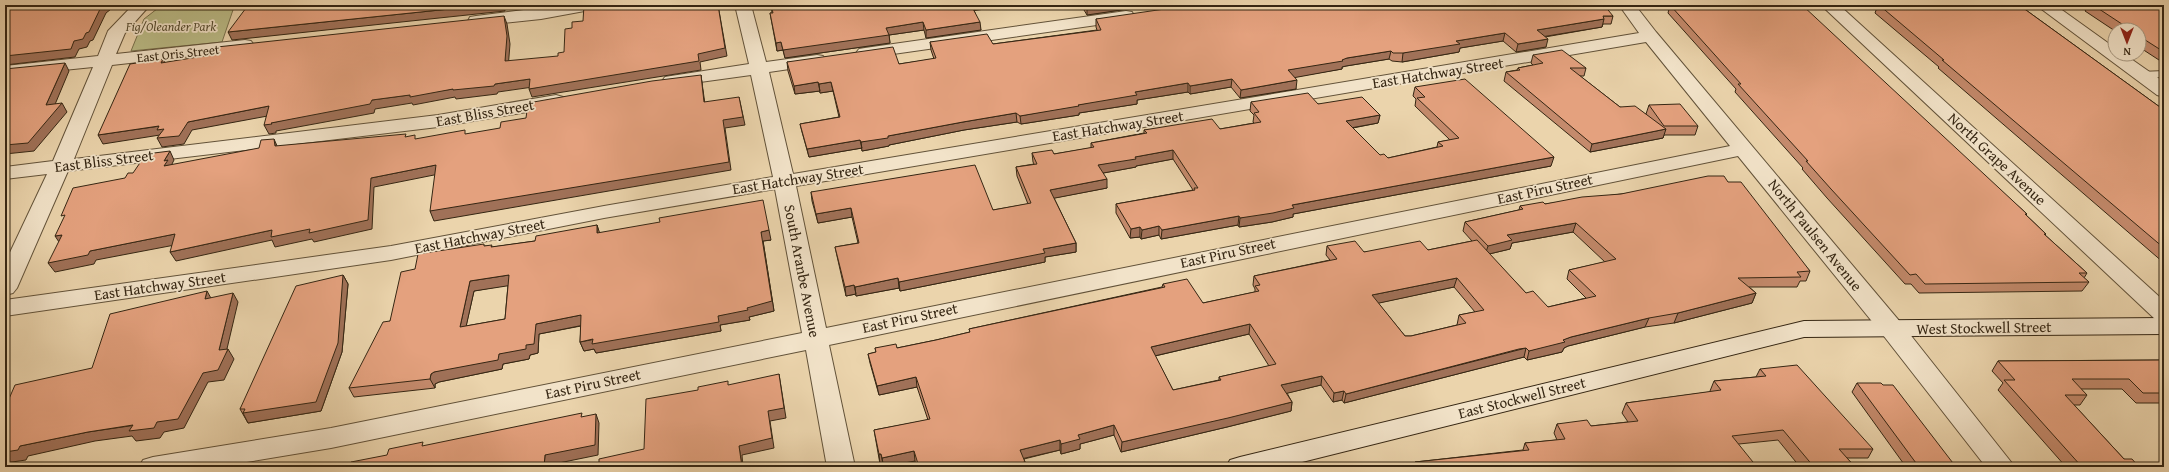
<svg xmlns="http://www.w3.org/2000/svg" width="2169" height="472" font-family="'Gentium Book Plus',serif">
  <rect width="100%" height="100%" fill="#ebd4ac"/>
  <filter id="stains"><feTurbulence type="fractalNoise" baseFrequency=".005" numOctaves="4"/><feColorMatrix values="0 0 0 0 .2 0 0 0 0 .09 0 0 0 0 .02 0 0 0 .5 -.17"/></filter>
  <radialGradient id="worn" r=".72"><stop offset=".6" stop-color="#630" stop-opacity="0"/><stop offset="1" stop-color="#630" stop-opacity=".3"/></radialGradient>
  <path fill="#bbbc87" stroke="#78714d" d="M162,5H253L234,7L222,42L131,51L144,19Z"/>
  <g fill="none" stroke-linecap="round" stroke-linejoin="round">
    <defs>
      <path id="lane" d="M2164,71V77L2141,78L2136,75L2141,72Z"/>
      <path id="street" d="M133,5H150L125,33L116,54L245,40L251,41L254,45L251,49L245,50L112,65L74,159L438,115L556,95L563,97L565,101L563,105L556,107L438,127L68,171L17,288L13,293L5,295V263L47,174L5,179V167L53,161L93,67L5,76V66L98,56L108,31Z
        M563,5H598L596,8L590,10L541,19L476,26L470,25L468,21L470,17L476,16Z
        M735,5H751L766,62L817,55L823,56L826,60L823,64L817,65L769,72L793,174L1639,33L1619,5H1635L1656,32L1901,323L2015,467H1986L1883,335L1738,156L829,345L855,467H827L806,350L331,448L216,467H139L143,460L153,457L331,428L802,333L775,189L604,218L391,260L5,316V300L391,246L604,206L773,177L751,75L671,86L665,85L662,81L665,77L671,76L749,64ZM1646,42L1730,146L826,328L796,186Z
        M1821,5H1839L2164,301V322L2156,320Z
        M2036,5H2055L2115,48V54H2124L2164,82V97L2157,95Z
        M1126,11L1132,12L1134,16L1132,20L865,58L859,57L856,53L859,49L865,48Z"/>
      <path id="secondary" d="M2164,318V334L1804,337L1282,467H1226L1230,460L1240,457L1804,321Z"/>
    </defs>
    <use href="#lane" stroke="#625239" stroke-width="2"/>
    <use href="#street" stroke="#625239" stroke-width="2"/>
    <use href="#secondary" stroke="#352613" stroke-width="2"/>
    <use href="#lane" fill="#f2e3c9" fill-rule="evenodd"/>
    <use href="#street" fill="#f2e3c9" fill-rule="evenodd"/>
    <use href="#secondary" fill="#f2e3c9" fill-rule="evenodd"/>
  </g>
  <path fill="#c48a6c" stroke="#352613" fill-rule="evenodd" d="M771,5L974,10L981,30L926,38L924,30L889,35L890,43L785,58L783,50L777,51L770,13H772Z
    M1081,5H1155L1087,15Z
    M1670,5H1795L2027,214L2026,215L2046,234L2045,235L2087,273L2084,278L2089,282L2082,291L1919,293L1911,284H1905L1827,198L1802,169L1803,168L1735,92L1736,89L1668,13Z
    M1878,5H2019L2164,110V263L1938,68L1939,67L1875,13Z
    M2089,5H2163L2164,6V60H2159L2139,47V30H2115V31L2085,11Z
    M1613,16L1611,24H1603L1602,27L1545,37L1546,47L1516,52L1503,41L1460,48L1459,52L1402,62L1392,61L1389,59L1346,66L1342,67V69L1294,77L1296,89L1240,98L1231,87L1190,94L1188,92L1137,100V104L1079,113V115L1021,124L1017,122L964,130L889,145V146L862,151V148L809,157L802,132L800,124L839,117L833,91L820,93V91L795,94L788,71L787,62L899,64L934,59L931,50L930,42L993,44L1097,30L1096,27V19Z
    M1533,55L1586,68L1584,76H1580L1620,107L1646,114L1649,105L1698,126L1695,135H1664L1663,138L1590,152L1504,81L1506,72L1517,70L1518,68L1533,65L1531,63Z
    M1415,87L1551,166L1293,214V217L1272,222L1239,227L1238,225L1161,239L1159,235L1141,239L1140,237L1130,238L1116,213V204L1193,190L1173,159L1136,166V167L1103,173L1107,188L1054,198L1076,243V252L1045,257V262L900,291L899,288L856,296V294L846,296L837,256L835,247L858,243L852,217L818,223L812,201L811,192L993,210L1028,204L1017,176L1016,167L1034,164L1033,162L1032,153L1054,154L1091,148V143L1144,133V130L1220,129L1254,123L1253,122L1254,115L1250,111L1251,102L1318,104L1380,115L1378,123L1353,128L1380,155L1388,158L1437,147L1438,142L1450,140L1415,106L1416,99L1413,96Z
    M1728,182L1810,271L1806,281H1800L1797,287H1749L1756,293L1752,303L1674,323L1645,327L1568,346L1564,348L1562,352L1527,360L1524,357L1516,359L1344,403L1342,400L1333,402L1321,385L1287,393L1292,402L1291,411L1227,427L1121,452L1114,435L1080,444V449L1061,454L1060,450L1024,459L1025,462V467H917L915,461L886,467H883V463L880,464L874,430L928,420L917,387L879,395L870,363L868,354L876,352L875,348H897L936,340L970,332L969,329L1162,287L1163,284L1203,303L1255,292V289L1253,285L1254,276L1330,260L1326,255L1327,246L1364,252L1428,250L1472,241L1463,231L1465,222L1519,210L1520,206L1545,204L1621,194ZM1573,232L1605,262L1569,270L1567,279L1586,298L1548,307L1526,293L1489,254L1510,249L1512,243ZM1454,287L1475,312L1459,315L1457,325L1411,336H1405L1378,303ZM1249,334L1269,366L1219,377V380L1173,390L1155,356Z
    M597,225L599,233L771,240L763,241L774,311L749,317L750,320L720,325L721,331L596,353L594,349L584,351L580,342L581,326L539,334L538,353L530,355L529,359L503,364L502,369L439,382L435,384V388L354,397L349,388L390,321L415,269L485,246L493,247L535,241ZM508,285L505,319L466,326L474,291Z
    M343,275L348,284L342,352L321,411L248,423L240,409Z
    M2164,360V403H2136L2122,389H2081L2087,395L2080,405H2074L2124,459L2139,467H2066L1998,390L2003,383L1992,371L1998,361Z
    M1760,369L1873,449L1868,458H1847L1855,467H1800L1778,440L1739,444L1413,467L1415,462L1523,450L1525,443L1557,440L1554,433L1557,424L1591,426L1628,422L1622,413L1626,403L1710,392V391L1714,381L1756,377Z
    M1857,383L1956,467H1906L1852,392Z"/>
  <path fill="#a07158" stroke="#352613" d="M102,5H114L115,6L106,13L93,40L90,41L87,47L79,49L75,57L5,65V56L74,41Z
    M488,5H504L505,11L232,40L228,32Z
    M718,5L727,56L700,62L701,70L532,97L529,89L698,54Z
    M970,5H1012L971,11Z
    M1100,5H1155L1087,15V7Z
    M504,16L507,24L510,44L508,69L505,61Z
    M1604,19L1602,27L1535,38L1537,30Z
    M923,22L924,30L889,35L890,43L785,58L783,50L886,28Z
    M980,22L981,30L926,38V30Z
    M1505,33L1503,41L1460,48L1459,52L1402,62L1403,53L1456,41Z
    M1548,39L1546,47L1516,52L1518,44Z
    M781,42L783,50L777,51L776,43Z
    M1391,51L1389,59L1346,66L1342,67V69L1287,79L1288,70L1347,58Z
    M163,59L168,67L161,63Z
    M65,63L69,71L51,114L46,105Z
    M701,75L702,83L706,111L704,102Z
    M530,79L533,87L498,92L497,94L456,99L455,97L413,105L412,103L375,109L374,113L276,131V133L269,134L264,125L271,123L372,100L453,89L495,84Z
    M1232,79L1231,87L1190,94V86Z
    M1297,80L1296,89L1240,98L1241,90Z
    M818,82L820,91L795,94L794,86Z
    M831,82L833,91L820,93L819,84Z
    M1188,83V92L1137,100V104L1079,113V115L1021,124L1020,116L1078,105L1135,92Z
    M739,97L745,125L725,128L731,170L434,221L430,211L723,120Z
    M62,103L67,112L34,151L5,154V145Z
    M269,106L273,115L192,130L184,144L162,147L157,138L160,135L103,144L98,135L188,122Z
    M1016,113L1017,122L964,130L889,145V146L862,151L861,142L888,136L963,122Z
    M1380,115L1378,123L1345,129L1346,121Z
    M1666,129L1663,138L1590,152L1592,144Z
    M274,139L278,148L275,146Z
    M860,140L862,148L809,157L807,149Z
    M1173,150V159L1136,166V167L1098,174V165L1135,157Z
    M170,151L174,160L171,166H164V161Z
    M1554,157L1551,166L1293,214V217L1272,222L1239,227L1240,218L1292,205Z
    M436,165L439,174L374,187L372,229L314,242L312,239L275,247L272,240L176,261L170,252L272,230L371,178Z
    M1107,179V188L1050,199V190Z
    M5,187L8,193L5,199Z
    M851,208L852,217L818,223L816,214Z
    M1239,216L1238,225L1161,239L1162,230Z
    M1576,223L1573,232L1512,243L1510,249L1485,255L1488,246L1507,235Z
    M597,225L600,234L597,233Z
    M1159,226V235L1141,239L1142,230Z
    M1140,227V237L1130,238L1131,229Z
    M769,230L771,240L763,241L774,311L749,317L750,320L720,325L721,331L596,353L594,349L584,351L580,342L718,316L747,308L761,232Z
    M175,234L180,244L96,260L94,264L55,272L48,263L90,251Z
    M62,235L61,245L55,236Z
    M1076,243V252L1045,257V262L900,291L899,282L1043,249Z
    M343,275L348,284L342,352L321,411L248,423L243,413Z
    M509,275L513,285L474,291L464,336L460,327L470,281Z
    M898,278L899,288L856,296L855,287Z
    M1457,278L1454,287L1370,305L1372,295Z
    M854,285L856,294L846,296L845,287Z
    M207,291L212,300L205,299Z
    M233,293L238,302L226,353L228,349L234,359L224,380L208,382L184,428L164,432L160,438L136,441L132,436L95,441L28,456L26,460L5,463V452L20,446L88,432L157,422L203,373L219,350Z
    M1756,293L1752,303L1674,323L1678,313Z
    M581,315L584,325L539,334L538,353L530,355L529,359L503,364L502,369L439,382L435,384V388L430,379L431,374L434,372L499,354L526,345L536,324Z
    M1649,318L1645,327L1568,346L1564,348L1562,352L1527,360L1529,351L1571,337Z
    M1250,324L1249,334L1150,357L1151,347Z
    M1526,348L1524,357L1344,403L1346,394Z
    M779,374L786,418L770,421L774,448L742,455L743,467H742L739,446L768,411Z
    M1322,376L1321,385L1280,395L1281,385Z
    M916,377L917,387L879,395L877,386Z
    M1344,391L1342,400L1333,402L1334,393Z
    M1292,402L1291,411L1227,427L1121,452L1122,442Z
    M596,414L599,423L598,455L549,465L548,467H544L545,455Z
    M1114,425V435L1080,444V449L1061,454V444L1078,435Z
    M1060,440V450L1021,459L1020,450Z
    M914,451L915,461L883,467L882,458Z
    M879,454H881L883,463L880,464Z
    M1025,462V467H1015V464Z"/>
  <path fill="#e4a17e" stroke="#352613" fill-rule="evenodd" d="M5,5H102L89,32L86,33L83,39L74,41L71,49L5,56Z
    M274,5H488L228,32L246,8Z
    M584,5H718L725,48L698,54L699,61L529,89L530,79L495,84L494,86L453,90V89L410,97V95L372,100L370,104L271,123L272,124L264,125L269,106L188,122L179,136L157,138L164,129L157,130L159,126L98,135L130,64L163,59L161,63L210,55L217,47L504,16L507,36L505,61L558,56V53L564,52L565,29L572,28V22L583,21Z
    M771,5H971L980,22L926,30L923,22L886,28L889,35L783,50L781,42L776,43L770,13H773Z
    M1086,5H1100L1087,7Z
    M1192,5H1604L1613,16H1603L1604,19L1537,30L1548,39L1518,44L1505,33L1456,41L1460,44L1403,53H1393L1391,51L1347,58L1342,60L1343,61L1288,70L1297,80L1241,90L1232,79L1190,86L1188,83L1135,92L1137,95L1078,105L1079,106L1020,116L1016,113L963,122L888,136V138L861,142L860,140L807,149L800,124L840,117L831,82L819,84L818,82L794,86L787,62L893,47L899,64L936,58L930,42L987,34L993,44L1101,30L1096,19Z
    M1670,5H1802L2027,214H2025L2046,234H2044L2087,273H2079L2089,282L1925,284L1916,274L1910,275L1831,189L1806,161H1808L1738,84H1741Z
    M1879,5H2019L2164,110V248L1942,60H1944Z
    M2093,5H2163L2164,6V52L2139,36V30H2131Z
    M1562,50L1586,68H1570L1620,107L1635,106L1666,129L1592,144L1506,72L1520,70L1518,68L1543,63L1533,55Z
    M65,63L46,105L62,103L28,143L5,145V69Z
    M701,75L704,102L739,97L743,117L723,120L729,162L430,211L436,165L371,178L368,220L309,233L310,229L271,237L272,230L170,252L175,234L90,251L88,255L48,263L62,235L55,236L65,215L61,216L73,188L125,178L128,173H133L146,154L170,151L164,161L168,160L164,166L259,148L261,140L274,139L275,146L406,134L405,137L415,135V139L465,130V134L500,128L501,122L526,118L528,103L652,81Z
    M1465,79L1554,157L1292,205L1294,208L1273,213L1240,218L1239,216L1162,230L1159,226L1142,230L1140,227L1131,229L1116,204L1195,190L1194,188H1198L1173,150L1135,157L1136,159L1098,165L1107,179L1050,190L1076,243L1043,249L1045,253L899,282L898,278L855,287L854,285L845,287L835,247L859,243L851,208L816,214L811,192L975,165L993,210L1031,203L1016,167L1037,164L1032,153L1052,150L1054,154L1094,147L1091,143L1147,133L1144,130L1212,119L1220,129L1261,122L1254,113L1259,112L1251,102L1308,93L1318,104L1362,97L1380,115L1346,121L1380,155L1384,154L1388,158L1443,146L1438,142L1459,138L1417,98L1425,97L1415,87Z
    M1680,104L1698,126H1664L1649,105Z
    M1708,176H1724L1728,182H1741L1810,271L1797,272L1801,277L1738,278L1756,293L1678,313L1649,318L1571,337L1563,340L1565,342L1529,351L1526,348L1519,349L1346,394L1344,391L1334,393L1322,376L1281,385L1292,402L1228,418L1122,442L1114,425L1078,435L1080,439L1061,444L1060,440L1020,450L1025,462L1015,464L1016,467H919L914,451L882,458L881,454H879L874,430L930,419L916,377L877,386L868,354L876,352L875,348L896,344L897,348L936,340L970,332L969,329L1165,287L1163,284L1187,279L1203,303L1259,291L1255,286L1260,285L1254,276L1337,259L1327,246L1355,241L1364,252L1420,241L1428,250L1477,240L1526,293L1533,291L1548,307L1596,296L1569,270L1616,259L1576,223L1507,235L1512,240L1488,246L1465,222L1523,209L1520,206L1543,202L1545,204L1582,197L1621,194ZM1457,278L1484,310L1459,315L1466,323L1411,336H1405L1372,295ZM1250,324L1276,364L1219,377L1221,380L1173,390L1151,347Z
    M763,200L769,230L761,232L772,301L747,308L748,310L718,316L719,322L592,344L593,339L580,342L581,315L536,324L534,344L526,345V349L499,354L498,360L434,372L431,374L430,379L349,388L383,322L390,321L401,272L415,269L418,254L484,244V246L492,245L491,247L535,241L536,236L597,225V233L660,222L659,218ZM509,275L505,319L460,327L470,281Z
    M343,275L338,343L316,402L243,413L245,409H240L296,286Z
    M207,291L205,299L233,293L219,350L228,349L218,370L203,373L178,419L157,422L154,428L129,431L133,425L88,432L20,446L18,450L5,452V408L15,385L92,368L110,314Z
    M2164,360V393H2143L2129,379H2072L2087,395H2065L2124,459H2132L2139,467H2082L2004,380H2015L1998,361Z
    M1797,365L1873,449H1839L1855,467H1814L1783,430L1732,436L1757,467H1411L1417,466L1415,462L1529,450L1525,443L1565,439L1557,424L1587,420L1591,426L1638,421L1626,403L1721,390L1714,381L1766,376L1760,369Z
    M779,374L784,408L768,411L772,438L739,446L742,467H599V459L644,449L646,399L698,390V387L728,381V385Z
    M1857,383H1881L1883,385H1893L1956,467H1911L1916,463Z
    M582,413L581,417L596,414L595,445L545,455L544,467H349L351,462L387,455L389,449L423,442L422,446Z"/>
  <g text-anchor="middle" stroke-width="3.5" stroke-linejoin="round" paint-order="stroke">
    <g font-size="13" font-style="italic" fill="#564c30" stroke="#f2e3c9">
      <text x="171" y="31">Fig/Oleander Park</text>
    </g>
    <g font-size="13" fill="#352613" stroke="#f2e3c9">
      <text transform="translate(178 53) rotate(-6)" y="5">East Oris Street</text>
    </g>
    <g font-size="15" fill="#352613" stroke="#f2e3c9">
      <text transform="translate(1438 73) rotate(-9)" y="5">East Hatchway Street</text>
      <text transform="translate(485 113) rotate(-10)" y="5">East Bliss Street</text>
      <text transform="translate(1118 126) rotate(-9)" y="5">East Hatchway Street</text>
      <text transform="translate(1997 159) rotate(43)" y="5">North Grape Avenue</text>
      <text transform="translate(104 161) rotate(-7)" y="5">East Bliss Street</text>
      <text transform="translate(798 179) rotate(-9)" y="5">East Hatchway Street</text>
      <text transform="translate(1545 189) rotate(-12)" y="5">East Piru Street</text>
      <text transform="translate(1815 235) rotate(51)" y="5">North Paulsen Avenue</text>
      <text transform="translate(480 236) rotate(-11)" y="5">East Hatchway Street</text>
      <text transform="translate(1228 253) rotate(-12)" y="5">East Piru Street</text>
      <text transform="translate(802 271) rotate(79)" y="5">South Aranbe Avenue</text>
      <text transform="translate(160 286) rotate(-8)" y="5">East Hatchway Street</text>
      <text transform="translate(910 318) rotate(-12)" y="5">East Piru Street</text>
      <text transform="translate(1984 328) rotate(-1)" y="5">West Stockwell Street</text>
      <text transform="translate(593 384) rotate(-12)" y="5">East Piru Street</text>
      <text transform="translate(1522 398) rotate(-14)" y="5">East Stockwell Street</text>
    </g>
  </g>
  <rect width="2169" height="472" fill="none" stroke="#ebd4ac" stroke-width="20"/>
  <rect x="6" y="6" width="2157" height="460" fill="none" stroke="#352613" stroke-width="2"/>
  <rect x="10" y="10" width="2149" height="452" fill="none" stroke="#352613"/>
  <g transform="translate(2127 42) rotate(180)"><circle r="19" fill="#f2e3c9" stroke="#a69780"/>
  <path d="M0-3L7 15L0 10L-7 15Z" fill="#8f2418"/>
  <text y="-6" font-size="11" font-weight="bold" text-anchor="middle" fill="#352613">N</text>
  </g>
  <rect width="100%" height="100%" filter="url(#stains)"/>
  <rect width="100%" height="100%" fill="url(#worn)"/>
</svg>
